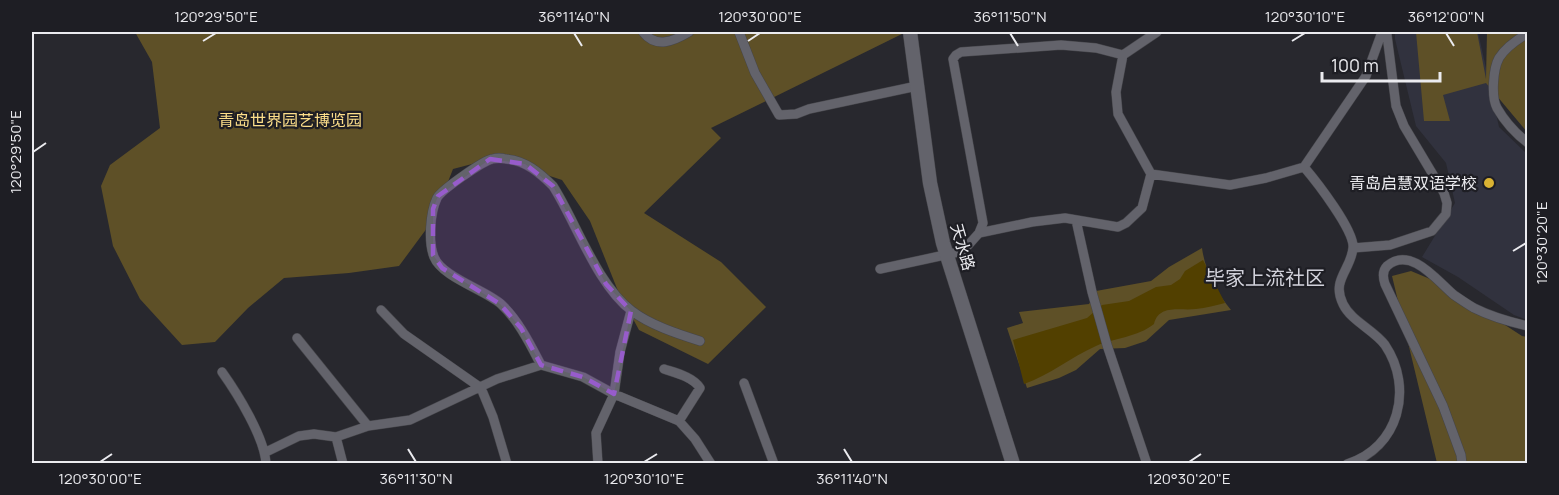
<svg xmlns="http://www.w3.org/2000/svg" width="1559" height="495" font-family="Manrope,'Noto Sans SC',sans-serif">
  <rect width="100%" height="100%" fill="#28282e"/>
  <path fill="#31323e" d="M1395,32H1478L1499,127L1527,154V320L1514,315L1458,277L1422,257L1455,203L1446,163L1416,126L1395,39Z"/>
  <path fill="#5e5027" d="M135,32H906L711,128L721,138L644,213L721,262L766,307L708,364L639,330L618,291L590,221L562,180L495,158L453,169L433,220L399,266L349,273L284,278L248,308L215,342L182,345L140,299L113,246L101,186L110,165L160,128L152,62Z
    M1416,32H1477L1486,79L1487,32H1527V132L1486,83L1443,95L1450,121H1424Z
    M1202,248C1205,271 1217,293 1231,310L1169,320L1146,341L1125,348L1100,349L1076,370L1059,378L1027,388L1007,328L1023,323L1019,312L1089,304L1096,291L1151,281L1169,267Z
    M1411,271L1442,284L1522,336L1527,337V463H1437L1392,276Z"/>
  <path fill="#524000" d="M1203,260L1225,303C1216,305 1206,308 1196,309C1180,311 1159,304 1154,324C1138,337 1114,338 1096,346C1071,357 1050,375 1024,384L1013,340L1087,318L1102,305L1129,301L1156,287L1171,285L1180,279L1185,271Z"/>
  <g fill="none" stroke-linecap="round" stroke-linejoin="round">
    <defs>
      <path id="street" d="M643,32C656,49 674,41 689,32
        M739,32L755,73L779,115L796,114L809,109L917,86
        M1528,33C1518,39 1505,48 1499,58C1493,69 1491,97 1497,108C1505,122 1515,133 1528,143
        M1304,167C1316,181 1355,231 1353,248C1351,270 1331,280 1343,304C1351,321 1374,330 1385,345C1414,388 1399,448 1347,464
        M1151,174L1230,185L1266,178L1304,167L1366,76L1382,32
        M1076,220L1092,292L1107,345L1147,464
        M979,233L983,223L953,59L956,55L961,52L1061,45L1096,48L1123,55
        M1353,248L1390,245L1432,231L1446,214L1447,203L1444,193L1404,126L1396,106L1387,35L1385,32
        M880,269L963,251L979,233L1032,222L1065,218L1118,227L1126,223L1142,208L1151,174L1118,114L1116,92L1123,55L1157,32
        M381,310L404,334L481,388L493,417L507,464
        M297,338L368,426
        M541,365C530,344 519,321 501,304C485,290 442,277 434,257C428,242 430,213 437,198C441,190 483,161 492,159C496,158 502,158 506,159C525,160 540,173 553,186C576,222 597,285 632,311C650,325 678,334 700,341
        M664,369C676,373 693,377 700,388L679,421
        M222,372C237,393 265,438 266,464
        M744,383L774,464
        M336,437L343,464
        M266,452L299,436L314,434L336,437L368,426L410,420L497,379L541,365L583,377L614,394L679,421L695,439L711,464
        M598,464L596,433L614,394L620,352L631,311
        M1462,464L1461,455L1443,406L1385,284C1383,278 1382,271 1387,266C1411,245 1438,282 1454,295C1460,299 1467,304 1474,308C1490,316 1510,322 1528,326"/>
      <path id="secondary" d="M910,32L930,183L943,243L1013,464"/>
    </defs>
    <use href="#street" stroke="#45454a" stroke-width="10"/>
    <use href="#secondary" stroke="#45454a" stroke-width="15"/>
    <use href="#street" stroke="#63636b" stroke-width="9"/>
    <use href="#secondary" stroke="#63636b" stroke-width="14"/>
  </g>
  <path fill="#975ccb" fill-opacity="0.2" stroke="#975ccb" stroke-width="4.5" stroke-dasharray="12 8" stroke-linejoin="round" d="M490,159L525,164L553,186L606,284L631,311L614,394L583,377L541,365L521,328L500,304L442,268L433,255V209L438,196Z"/>
  <path fill="none" stroke="#ebebef" stroke-width="2" d="M574,33L582,46M1010,33L1018,46M1446,33L1454,46M203,41L216,33M748,41L760,33M1292,41L1305,33M33,152L46,143M1513,251L1526,243M408,449L416,462M844,449L852,462M100,462L112,454M644,462L657,454M1189,462L1201,454"/>
  <circle fill="#dab333" stroke="#1e1e24" stroke-width="2" cx="1489" cy="183" r="6"/>
  <g text-anchor="middle" stroke-width="4.5" stroke-linejoin="round" paint-order="stroke">
    <g font-size="16" fill="#fcde8a" stroke="#1e1e24">
      <text x="290" y="126">青岛世界园艺博览园</text>
    </g>
    <g font-size="16" fill="#ebebef" stroke="#1e1e24" text-anchor="end">
      <text x="1477" y="189">青岛启慧双语学校</text>
    </g>
    <g font-size="16" fill="#ebebef" stroke="#1e1e24">
      <text transform="translate(963 247) rotate(74)" y="6">天水路</text>
    </g>
    <g font-size="20" fill="#d1d1da" stroke="#1e1e24">
      <text x="1265" y="285">毕家上流社区</text>
    </g>
  </g>
  <rect width="1559" height="495" fill="none" stroke="#1e1e24" stroke-width="66"/>
  <path d="M1322 72v9h118v-9" fill="none" stroke="#ebebef" stroke-width="3"/>
  <text x="1331" y="72" font-size="18" fill="#ebebef" stroke="#1e1e24" stroke-width="4.5" paint-order="stroke">100 m</text>
  <rect x="33" y="33" width="1493" height="429" fill="none" stroke="#ebebef" stroke-width="2"/>
  <g font-size="15" text-anchor="middle" fill="#ebebef">
    <text x="216" y="22">120°29'50"E</text>
    <text x="574" y="22">36°11'40"N</text>
    <text x="760" y="22">120°30'00"E</text>
    <text x="1010" y="22">36°11'50"N</text>
    <text x="1305" y="22">120°30'10"E</text>
    <text x="1446" y="22">36°12'00"N</text>
    <text transform="translate(16 152) rotate(-90)" y="5">120°29'50"E</text>
    <text transform="translate(1542 243) rotate(-90)" y="5">120°30'20"E</text>
    <text x="100" y="484">120°30'00"E</text>
    <text x="416" y="484">36°11'30"N</text>
    <text x="644" y="484">120°30'10"E</text>
    <text x="852" y="484">36°11'40"N</text>
    <text x="1189" y="484">120°30'20"E</text>
  </g>
</svg>
